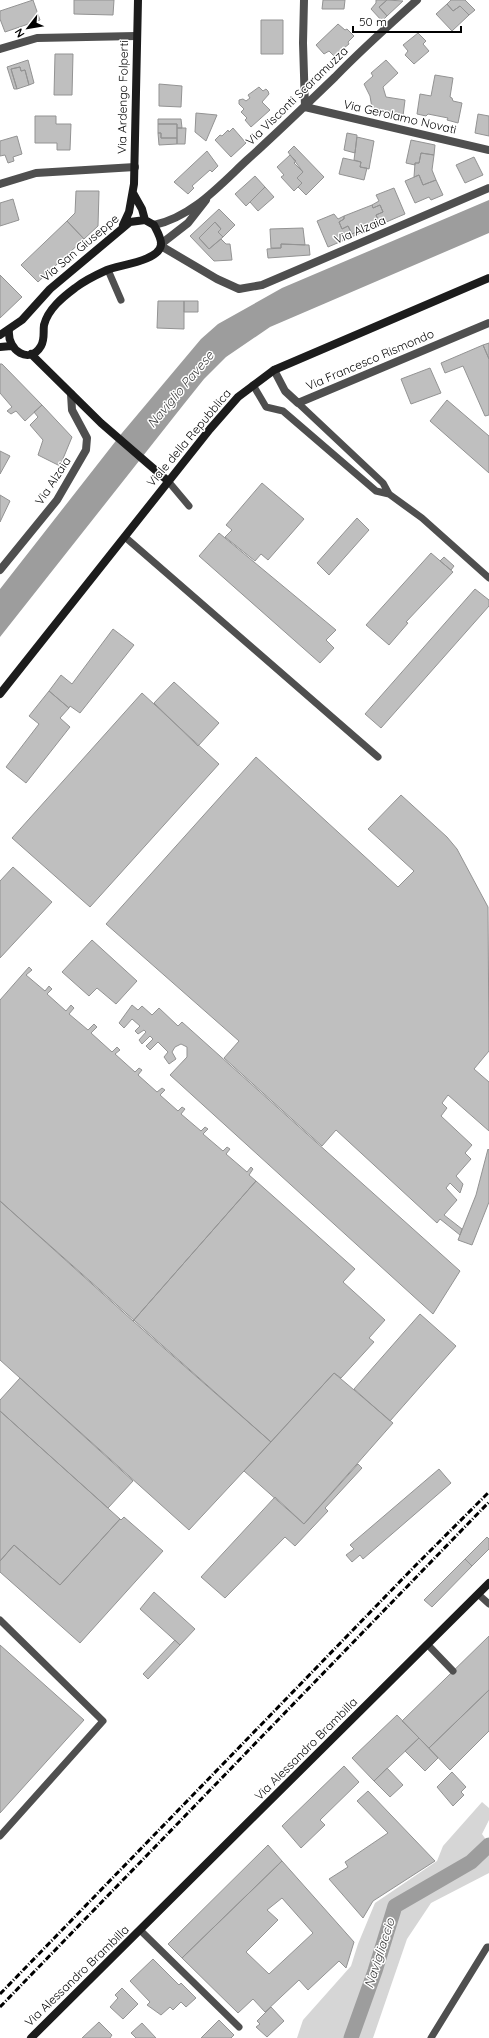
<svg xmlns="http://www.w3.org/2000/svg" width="489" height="2038" font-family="Quicksand,sans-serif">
  <rect width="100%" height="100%" fill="#fff"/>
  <path fill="#d6d6d6" d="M482,1802L489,1808V1820L482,1834L489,1844V1873L431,1903L407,1939L373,2038H297L303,2020L351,1966L358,1944L375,1903L437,1861L443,1846Z"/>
  <path fill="#9d9d9d" d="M489,200V233L270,327L226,357L204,379L184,404L0,637V589L122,433L201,339L218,324L282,288Z"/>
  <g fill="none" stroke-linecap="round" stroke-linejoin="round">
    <path stroke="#9d9d9d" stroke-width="15" d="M351,2038L375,1971L395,1906L471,1862L489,1845"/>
  </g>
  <path fill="#bfbfbf" stroke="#939393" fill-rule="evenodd" d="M33,0L40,20L5,32L0,19V11Z
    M74,0H114L113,15L74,14Z
    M323,0H345L344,9H322Z
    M376,0H387L379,7L387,16L382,21L371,9L376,3Z
    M387,0L403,1L387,16L379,7Z
    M451,0H465L475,10L469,15L460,6L453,11L447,4Z
    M447,4L453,11L460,6L469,15L452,31L436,14Z
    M261,20H283V54H261Z
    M338,24L345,30L347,29L354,36L348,42L349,44L334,56L329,51L324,54L316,45Z
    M418,33L426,41L423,44L429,51L414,64L405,55L408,51L403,45Z
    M55,54H73L72,95H54Z
    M28,60L34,83L29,85L25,70L21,71L20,67L11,69L17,89H14L7,67Z
    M386,60L398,73L383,87L386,97L405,100L403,116L372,108L370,96L364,84L373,76L371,73Z
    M20,67L21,71L25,70L29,85L17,89L11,69Z
    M435,75L453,78L450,97L452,98L453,101L462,103L458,123L447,120L448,118L428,114L426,116L417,114L420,94L431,96Z
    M159,84L182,86L181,107L159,106Z
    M259,87L263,91L266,89L268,91L269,94L262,102L270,110L251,127L245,120L247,118L241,112L244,109L239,104V100L243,99L246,101L250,98L248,95Z
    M196,113L217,115L206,141L195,132Z
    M478,114L489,116V136L475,133Z
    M35,116H56V124H71L70,150H57V143H35Z
    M158,119H181L182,128H177V124H158Z
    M158,124H177V138H161V133H158Z
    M177,128H186L185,144H177Z
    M233,128L246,143L231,157L215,140L220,135L222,136L228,130L229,132Z
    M158,133H161V138H177V144L159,145Z
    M347,133L357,135L355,153L344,150Z
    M17,136L22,154L13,157L14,161L8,163L5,155L0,156V141Z
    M357,137L374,141L369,169L360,167L361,162L354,160Z
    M411,140L435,145L434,155L421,153L419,163H415V165L406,163Z
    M294,146L324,177L306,195L298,187L302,183L297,178L303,172L288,152Z
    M207,151L218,166L212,172L210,170L192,186L194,188L188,194L174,182Z
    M421,153L434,155L432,170L436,180L423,185L419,175L414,177L415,163H419Z
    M290,155L296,161L294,163L303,172L297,178L302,183L294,191L281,177L284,175L277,167Z
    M474,157L483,175L465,183L456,165Z
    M343,158L361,162L360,167L367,168L364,180L339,174Z
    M419,175L423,185L436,180L443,195L431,200L429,197L415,203L405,181Z
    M255,176L265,187L246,206L235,194Z
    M265,187L274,197L258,211L250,202Z
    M394,188L405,214L328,247L317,221L334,214L338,219L344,216V219L339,222L342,229L348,226L352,234L379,222L376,215L383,212L380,205L373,208L372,205L379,201L376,195Z
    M76,191H99L98,226L84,239L67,221L75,213Z
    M13,199L19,220L0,226V203Z
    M372,205L373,208L380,205L383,212L376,215L379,222L352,234L348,226L342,229L339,222L344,219V216Z
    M219,209L235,225L223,237L218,232L221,229L215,222L199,238L209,249L221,239L226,244H230L232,260L214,261L190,236Z
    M67,221L84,239L38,282L21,265Z
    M215,222L221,229L218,232L223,237L209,249L199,238Z
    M303,228L305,245L281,244V248H271L270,229Z
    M281,244L309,245L310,255L268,258L267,249L281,248Z
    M0,275L22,297L0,318Z
    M158,301H184V329L157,328Z
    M184,301H198V312H184Z
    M489,343V359L483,345Z
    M483,345L489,359V415L485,416L463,366L445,373L441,363Z
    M0,364H2L42,405L25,421L16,411L11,414L7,411L12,407L0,393Z
    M430,368L441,393L411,404L401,379Z
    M447,400L489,436V473L430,421Z
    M42,405L72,437L60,466L38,455L43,440L30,425L38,417L34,412Z
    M0,451L10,456L0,474Z
    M262,483L304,519L268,560L261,554L255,561L225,537L232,530L226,525Z
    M0,495L10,501L0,522Z
    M357,518L369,530L329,575L317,563Z
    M219,533L336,630L326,640L334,648L320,663L199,556Z
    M431,553L453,572L406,622L408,623L389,645L366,625Z
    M444,557L454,566L451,570L440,561Z
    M475,589L489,600V606L381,728L365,714Z
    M113,629L134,645L80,713L70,706L69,708L49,691L61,675L72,684Z
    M174,682L219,723L198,746L154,703Z
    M49,691L69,708L60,718L70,727L26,783L6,767L39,724L29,716Z
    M142,693L219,764L90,907L12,838Z
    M256,757L398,887L414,871L368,829L401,795L447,837L457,849L488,907L489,1051L474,1069L489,1082V1131L448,1095L442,1103L447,1108L441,1116L472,1145L465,1153L471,1159L456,1176L463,1184L460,1193L450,1183L446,1188L457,1200L444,1215L462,1229L460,1235L440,1219L437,1223L336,1130L322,1146L224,1058L239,1041L106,924Z
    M13,867L52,902L0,958V881Z
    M92,940L137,981L116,1004L97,988L89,996L62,972Z
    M29,967L32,970L26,975L45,991L49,986L52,989L47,994L66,1011L71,1005L74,1008L69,1014L88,1030L94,1024L97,1027L91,1033L112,1052L117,1047L120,1050L115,1054L135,1072L139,1068L142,1070L138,1075L157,1092L162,1088L165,1090L160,1095L178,1111L182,1107L185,1109L181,1114L201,1131L205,1127L208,1129L203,1134L223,1151L227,1147L230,1149L226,1154L247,1172L251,1167L253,1169L249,1175L256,1181L133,1321L0,1201V1000Z
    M132,1005L138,1010L142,1006L152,1015L159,1008L178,1026L182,1022L460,1271L433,1314L170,1075L187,1057V1047L181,1044L175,1047L172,1052L176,1059L169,1064L164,1057L168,1052L158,1042L150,1050L146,1046L153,1039L150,1036L142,1044L139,1040L146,1032L144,1030L138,1034L135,1031L140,1026L132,1019L124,1028L119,1023Z
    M488,1149L489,1150V1202L472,1245L458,1240L476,1195Z
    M256,1181L355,1269L343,1282L385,1320L369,1338L374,1342L341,1378L334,1373L271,1442L133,1321Z
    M0,1201L271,1442L189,1530L0,1360Z
    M420,1314L456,1346L390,1421L354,1389Z
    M334,1373L393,1423L304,1524L244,1471Z
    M20,1378L133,1481L108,1508L0,1411V1400Z
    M0,1411L120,1519L60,1585L14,1545L0,1561Z
    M358,1464L362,1468L325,1508L328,1511L295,1546L285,1537L225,1598L201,1577L275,1497L304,1524Z
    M439,1469L451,1483L363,1559L360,1555L352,1562L346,1555L354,1549L350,1545Z
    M124,1517L163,1551L80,1643L0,1572V1561L14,1545L60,1585L120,1519L121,1520Z
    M487,1537L489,1539V1549L472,1566L465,1559Z
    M465,1559L472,1566L432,1607L424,1600Z
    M154,1592L195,1629L180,1645L140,1609Z
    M489,1636V1690L429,1748L402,1721Z
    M175,1640L180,1645L148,1679L143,1674Z
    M0,1645L84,1720L0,1813Z
    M489,1690V1731L450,1770L429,1748Z
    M397,1715L419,1738L374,1781L352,1758Z
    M419,1738L438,1758L425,1771L405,1751Z
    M344,1766L359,1782L320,1820L325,1825L301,1848L282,1826Z
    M387,1768L403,1785L390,1797L374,1781Z
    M452,1772L466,1787L461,1792L464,1795L453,1806L437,1787Z
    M368,1791L435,1861L373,1901L363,1918L329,1879L348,1867L345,1862L388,1833L357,1801Z
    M268,1845L282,1861L182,1958L168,1944Z
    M282,1861L354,1942L346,1968L339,1961L308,1990L299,1980L265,2012L253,1999L238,2013L182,1958ZM282,1898L313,1933L269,1974L246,1952L278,1920L267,1910Z
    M153,1959L179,1985L181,1983L196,1998L186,2007L181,2002L173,2010L170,2007L161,2015L147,2005L150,2002L130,1981Z
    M122,1988L138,2004L123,2019L110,2007L118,1998L115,1995Z
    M271,2007L284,2021L267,2037L256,2027L260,2024L257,2021Z
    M219,2020L234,2035L231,2038H201Z
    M99,2022L112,2035L110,2038H82Z
    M142,2023L156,2038H136L131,2033Z"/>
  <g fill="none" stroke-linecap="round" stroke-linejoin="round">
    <path stroke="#4f4f4f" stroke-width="7" d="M108,270L121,300
      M253,385L266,407L283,411L376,491L389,494
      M298,403L383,483L389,494L422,518L489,578
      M168,481L189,506
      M125,537L378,757
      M478,1594L489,1604
      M0,1620L103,1721L0,1836
      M428,1645L453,1671
      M140,1930L239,2027
      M431,2038L487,1947H489"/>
    <path stroke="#4f4f4f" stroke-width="8" d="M304,0L303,43L305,107L489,150
      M0,49L37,38L136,36
      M0,184L36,173L135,167
      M154,225C192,217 220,185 247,160C277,133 306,105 335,77C361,50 389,25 417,0
      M161,244L188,223L206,200
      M161,246L217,279L239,289L262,285L489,188
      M274,370L285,391L298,403L489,323
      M0,570L57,500L86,450L87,438L72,410L71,394"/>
    <path stroke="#1c1c1c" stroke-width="8" d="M133,193L142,209L145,220
      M123,225L129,212L134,184L138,0
      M0,335L22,320L50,289L130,222L145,220L154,225C157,231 162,239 161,245C159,261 119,265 107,270C96,275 85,280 75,288C63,297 48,309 44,325C43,332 45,339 41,346C30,365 7,351 9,330
      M0,347L11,346
      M31,354L101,423L168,481
      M0,694L210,429L238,397L274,370L489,278
      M31,2038L489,1583"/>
    <path stroke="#000" stroke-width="3" stroke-dasharray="6 2 1 2" stroke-linecap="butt" d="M0,1994L414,1567L489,1492
      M0,2007L489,1502"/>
  </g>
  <g text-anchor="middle" stroke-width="3" stroke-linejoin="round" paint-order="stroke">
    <g font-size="12" fill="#000" stroke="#fff">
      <text transform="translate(297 96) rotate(-44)" y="4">Via Visconti Scaramuzza</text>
      <text transform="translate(123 97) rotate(-89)" y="4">Via Ardengo Folperti</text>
      <text transform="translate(400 117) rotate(13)" y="4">Via Gerolamo Novati</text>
      <text transform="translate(360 230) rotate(-23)" y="4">Via Alzaia</text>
      <text transform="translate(80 248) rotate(-40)" y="4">Via San Giuseppe</text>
      <text transform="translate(370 360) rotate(-23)" y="4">Via Francesco Rismondo</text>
      <text transform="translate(189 438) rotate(-50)" y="4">Viale della Repubblica</text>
      <text transform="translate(53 481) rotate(-57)" y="4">Via Alzaia</text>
      <text transform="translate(306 1749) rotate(-45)" y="4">Via Alessandro Brambilla</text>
      <text transform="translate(77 1976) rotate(-44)" y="4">Via Alessandro Brambilla</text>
    </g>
    <g font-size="13" font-style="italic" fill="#3e3e3e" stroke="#fff">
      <text transform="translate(180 389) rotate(-50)" y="5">Naviglio Pavese</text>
      <text transform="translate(379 1953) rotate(-72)" y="5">Navigliaccio</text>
    </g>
  </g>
  <g transform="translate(28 28) rotate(239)" stroke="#ffffff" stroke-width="3" paint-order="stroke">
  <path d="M0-3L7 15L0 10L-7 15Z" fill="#000000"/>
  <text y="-6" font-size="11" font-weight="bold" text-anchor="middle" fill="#000000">N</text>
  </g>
  <path d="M353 26v6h108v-6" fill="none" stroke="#000000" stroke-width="2"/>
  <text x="359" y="26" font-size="12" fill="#000000" stroke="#ffffff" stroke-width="3" paint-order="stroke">50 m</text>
</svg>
